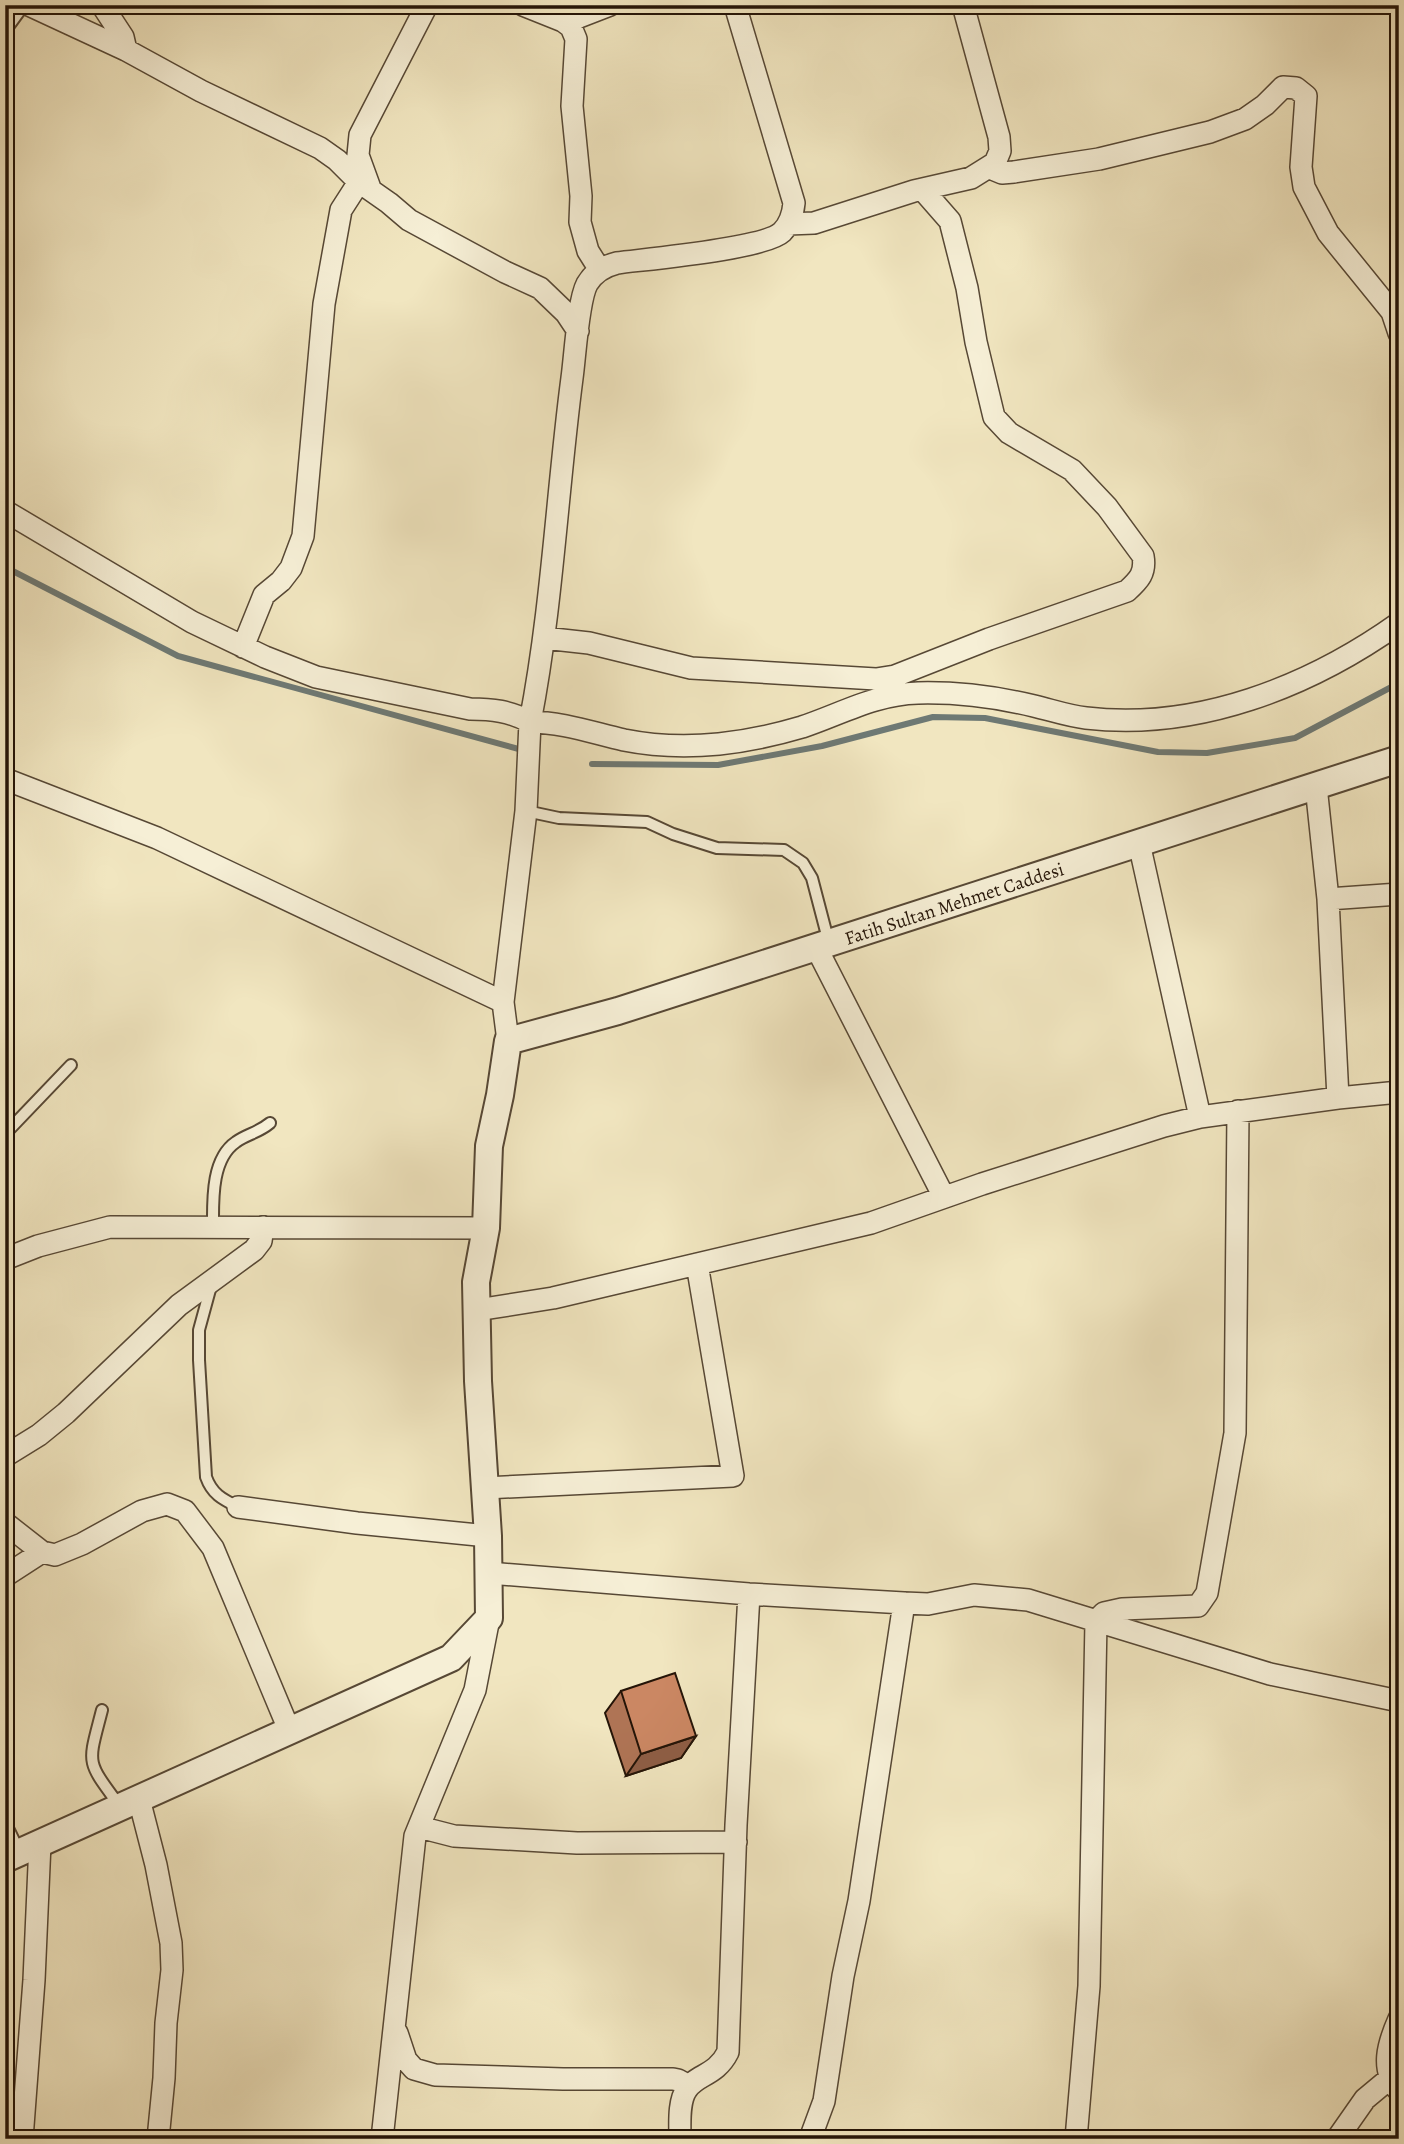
<svg xmlns="http://www.w3.org/2000/svg" width="1404" height="2144" font-family="Alegreya,serif">
  <rect width="100%" height="100%" fill="#f1e6c0"/>
  <filter id="stains"><feTurbulence type="fractalNoise" baseFrequency=".00286" numOctaves="4"/><feColorMatrix values="0 0 0 0 .2 0 0 0 0 .09 0 0 0 0 .02 0 0 0 .5 -.17"/></filter>
  <radialGradient id="worn" r=".72"><stop offset=".6" stop-color="#630" stop-opacity="0"/><stop offset="1" stop-color="#630" stop-opacity=".3"/></radialGradient>
  <g fill="none" stroke-linecap="round" stroke-linejoin="round">
    <path stroke="#6e7974" stroke-width="6" d="M5,567L178,656L526,751
      M592,764L718,765L822,746L933,717L985,718L1158,752L1207,753L1295,738L1399,683"/>
    <defs>
      <path id="service" d="M5,31L24,5
        M526,811L559,818L647,822L673,834L717,848L784,850L803,863L812,878L829,943
        M5,1134L71,1065
        M213,1227C213,1201 211,1159 236,1142C247,1134 258,1133 270,1123
        M211,1286L199,1330V1360L206,1477C212,1494 222,1499 238,1507
        M102,1710C88,1765 85,1759 119,1805
        M5,1822L19,1851"/>
      <path id="minor" d="M29,5L126,50L201,91L320,148L337,160L359,182L389,203L409,220L505,272L540,288L566,313L578,331
        M102,5L123,37L126,50
        M523,5L563,21L571,27L576,39L572,106L581,196L580,222L588,251L600,270
        M735,5L794,203C793,214 790,224 782,232C764,249 647,259 617,263C605,266 594,272 587,284C578,301 575,357 572,378C557,493 552,609 530,722C562,722 593,733 624,740C654,746 688,747 719,744C747,741 775,735 802,727C841,714 875,694 918,693C957,692 996,697 1034,706C1051,710 1068,716 1086,718C1197,731 1309,687 1399,623
        M567,24L579,17L610,5
        M990,168L1002,173L1014,172L1099,159L1210,132L1245,119L1265,105L1283,87L1296,88L1306,96L1301,167L1304,187L1328,233L1392,312L1399,333
        M370,188L358,155L360,135L427,5
        M788,224L814,223L914,191L971,178L995,163L1000,151L999,137L963,5
        M5,511L192,622L265,657L316,677L470,709C492,709 510,711 530,722L526,811L503,1002L508,1041
        M544,638L589,643L691,668L876,679L895,676L989,639L1127,591C1139,580 1146,573 1143,556L1107,507L1072,470L1009,433L994,417L976,342L967,288L950,221L922,189
        M243,647L264,595L281,581L291,568L303,536L324,304L341,210L359,182
        M5,779L157,838L503,1002
        M1316,786L1328,899L1338,1098
        M1139,843L1200,1117
        M1328,899L1399,894
        M816,947L944,1197
        M5,1259L38,1246L110,1227L486,1228
        M477,1310L553,1298L871,1223L982,1184L1164,1126L1200,1117L1338,1098L1399,1092
        M5,1456L39,1435L66,1413L179,1305L254,1250L261,1241L263,1227
        M485,1488L733,1476L697,1264
        M238,1507L357,1523L488,1536
        M5,1523L42,1552L55,1555L82,1544L142,1511L167,1504L185,1511L213,1548L290,1732
        M489,1573L749,1594L904,1603L928,1604L974,1595L1028,1600L1270,1674L1399,1701
        M5,1576L42,1552
        M139,1799L156,1865L171,1943L172,1970L166,2023L164,2078L158,2139
        M419,1827L454,1836L577,1843L736,1842
        M1399,2019C1388,2044 1380,2069 1399,2091
        M397,2033L406,2060L414,2069L435,2075L563,2079H673L678,2080L689,2086
        M22,2139L34,1980L40,1843
        M382,2139L415,1836L475,1690L489,1618
        M680,2139C680,2124 678,2101 687,2089C697,2074 716,2076 728,2052L736,1825L749,1594
        M810,2139L824,2101L843,1976L859,1901L904,1603
        M1076,2139L1089,1986L1096,1621L1104,1613L1122,1609L1198,1606L1207,1593L1235,1433L1238,1111
        M1337,2139L1365,2099L1389,2079"/>
      <path id="tertiary" d="M5,1859L451,1658L489,1618L488,1536L478,1381L476,1282L486,1228L489,1146L500,1095L508,1041L618,1011L1399,759"/>
    </defs>
    <use href="#service" stroke="#574835" stroke-width="14"/>
    <use href="#minor" stroke="#574835" stroke-width="24"/>
    <use href="#tertiary" stroke="#574835" stroke-width="30"/>
    <use href="#service" stroke="#f6efd6" stroke-width="10"/>
    <use href="#minor" stroke="#f6efd6" stroke-width="21"/>
    <use href="#tertiary" stroke="#f6efd6" stroke-width="26"/>
  </g>
  <path fill="#af7455" stroke="#241407" stroke-width="2" d="M621,1691L696,1736L681,1758L626,1776L605,1713Z"/>
  <path fill="#8e5e45" stroke="#241407" stroke-width="2" d="M696,1736L681,1758L626,1776L641,1754Z"/>
  <path fill="#cb8763" stroke="#241407" stroke-width="2" d="M675,1673L696,1736L641,1754L621,1691Z"/>
  <g text-anchor="middle" stroke-width="5" stroke-linejoin="round" paint-order="stroke">
    <g font-size="19" fill="#241407" stroke="#f6efd6">
      <text transform="translate(954 903) rotate(-18)" y="7">Fatih Sultan Mehmet Caddesi</text>
    </g>
  </g>
  <rect width="1404" height="2144" fill="none" stroke="#f1e6c0" stroke-width="28"/>
  <rect x="7" y="7" width="1390" height="2130" fill="none" stroke="#241407" stroke-width="3.5"/>
  <rect x="14" y="14" width="1376" height="2116" fill="none" stroke="#241407" stroke-width="2"/>
  <rect width="100%" height="100%" filter="url(#stains)"/>
  <rect width="100%" height="100%" fill="url(#worn)"/>
</svg>
